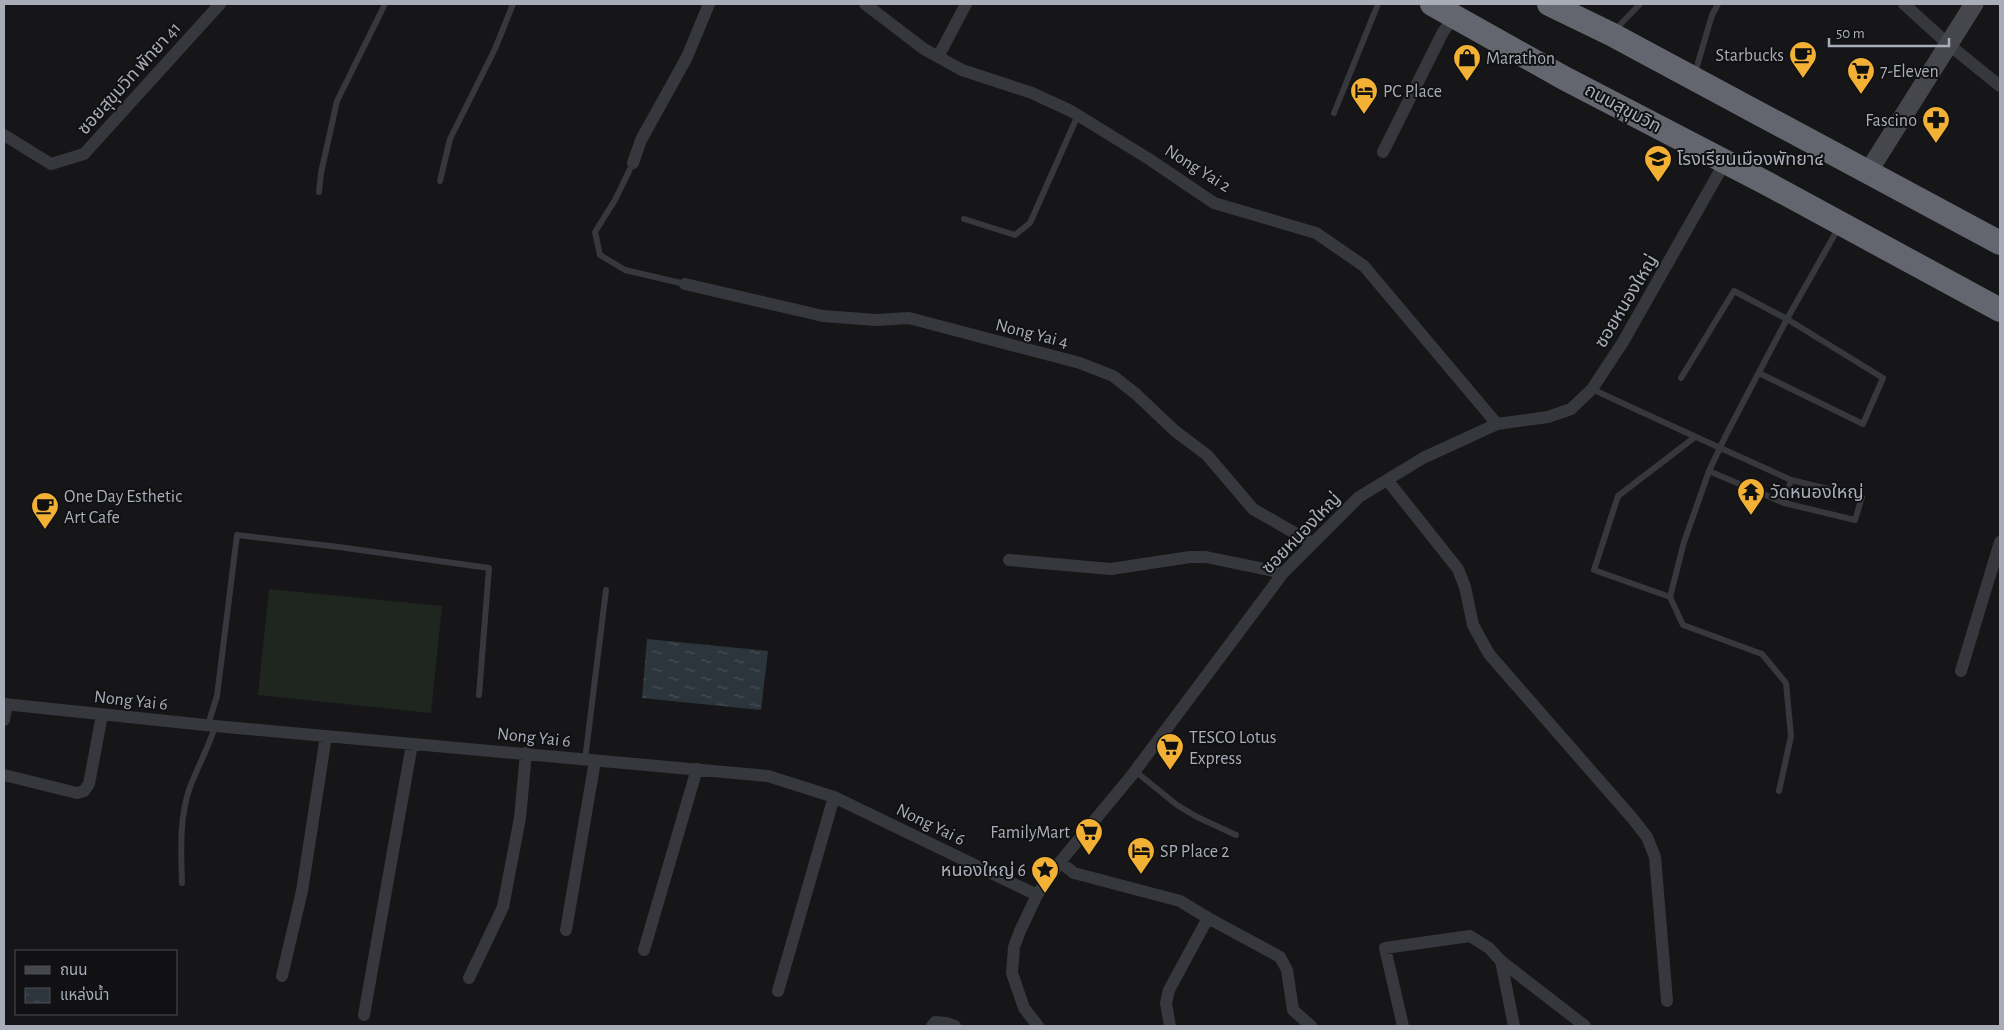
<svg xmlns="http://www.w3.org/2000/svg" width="2004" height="1030" font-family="'Alegreya Sans','Noto Sans Thai',sans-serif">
  <defs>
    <pattern id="water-ripples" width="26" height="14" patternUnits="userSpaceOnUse" patternTransform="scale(1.25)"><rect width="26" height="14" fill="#2c353c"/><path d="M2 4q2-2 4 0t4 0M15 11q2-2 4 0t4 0" fill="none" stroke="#485056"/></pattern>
  </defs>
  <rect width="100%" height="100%" fill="#161618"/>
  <path fill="#1e261f" d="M269,589L442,606L431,713L258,695Z"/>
  <path fill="url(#water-ripples)" d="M647,639L768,651L761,710L642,698Z"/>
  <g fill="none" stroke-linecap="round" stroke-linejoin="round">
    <path stroke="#37383d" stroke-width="6" d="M1615,30L1640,4
      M1695,73L1712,15L1718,4
      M1334,113L1378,4
      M633,163L615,200L595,232L600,255L625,270L685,284
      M440,181L450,139L495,49L513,4
      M319,192L321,173L337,101L385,4
      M964,219L1015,235L1030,223L1078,115
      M1681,378L1734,291L1787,319L1883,378L1863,424L1759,373
      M1592,389C1658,420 1725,450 1791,480L1784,503L1709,471L1727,433L1787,319L1839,227
      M1709,471L1684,542L1670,597L1683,625L1762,654L1786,683L1791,736L1779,791
      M1784,503L1855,520L1862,497L1791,480
      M1670,597L1594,570L1618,496L1695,437
      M208,725L217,696L237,535L339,547L489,568L479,695
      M585,760L606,590
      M1135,771L1177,805L1197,817L1236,835
      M182,883C181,851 179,818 190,787C198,766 209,747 215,726"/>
    <path stroke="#37383d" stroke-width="12" d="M865,4L924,49L962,70L1032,93L1071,111L1149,159L1214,203L1316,233L1364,266L1497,424
      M1904,4L1948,44L2000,86
      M938,57L966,4
      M4,135L51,164L84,154L220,4
      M1383,152L1443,32L1455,16
      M633,163L641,140L687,57L709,4
      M685,284L823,316L876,320L909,318L1080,363L1113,376L1136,394L1175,431L1207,455L1253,509L1312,543
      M1388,481L1458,569L1465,587L1473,625L1489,654L1633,819L1647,837L1655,857L1667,1001
      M1009,560L1111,569L1190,557H1206L1283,573
      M1961,671L2000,542
      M4,704L215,726L768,776L834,797L1037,895
      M4,720L7,704
      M4,775L77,793L84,791L89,784L102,715
      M1060,862L1074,873L1180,901L1208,918L1280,957L1287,970L1293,1010L1311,1026
      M566,930L595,761
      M644,950L697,769
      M1501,961L1585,1026
      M282,976L302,891L326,736
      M469,978L503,907L520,818L526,753
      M778,991L834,797
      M364,1015L412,744
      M932,1026L935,1022L946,1023L955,1026
      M1038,1026L1024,1008L1012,973L1014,947L1020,931L1037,895L1060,862L1132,775L1283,573L1359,497L1423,458L1497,424L1548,417L1571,409L1592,389L1623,342L1725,162
      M1170,1026L1166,1003L1169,990L1208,918
      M1403,1026L1385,948L1470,936L1489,948L1501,961L1514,1026"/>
    <path stroke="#45474d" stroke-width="19" d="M1868,172L1974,4"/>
    <path stroke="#63666e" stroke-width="24" d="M1432,4L1564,78L1768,184L2000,310
      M1549,4L1611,34L2000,243"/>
  </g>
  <defs>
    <symbol id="cafe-pin" viewBox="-11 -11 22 30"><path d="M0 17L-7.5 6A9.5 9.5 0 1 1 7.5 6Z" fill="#f2b134" stroke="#111113"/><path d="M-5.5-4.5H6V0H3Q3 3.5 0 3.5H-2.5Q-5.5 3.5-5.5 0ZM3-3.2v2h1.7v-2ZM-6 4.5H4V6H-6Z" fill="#111"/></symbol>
    <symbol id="shop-pin" viewBox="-11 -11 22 30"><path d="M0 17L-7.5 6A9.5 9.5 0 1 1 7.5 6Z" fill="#f2b134" stroke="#111113"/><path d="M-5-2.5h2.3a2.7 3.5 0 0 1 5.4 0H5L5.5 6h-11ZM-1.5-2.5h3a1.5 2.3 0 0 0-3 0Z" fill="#111"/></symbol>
    <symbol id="supermarket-pin" viewBox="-11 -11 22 30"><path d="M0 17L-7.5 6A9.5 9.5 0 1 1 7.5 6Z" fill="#f2b134" stroke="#111113"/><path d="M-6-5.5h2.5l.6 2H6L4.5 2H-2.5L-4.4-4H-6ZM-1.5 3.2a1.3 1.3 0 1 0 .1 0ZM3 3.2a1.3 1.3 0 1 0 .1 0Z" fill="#111"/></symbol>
    <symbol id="hotel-pin" viewBox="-11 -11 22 30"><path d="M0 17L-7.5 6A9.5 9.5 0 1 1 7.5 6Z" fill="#f2b134" stroke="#111113"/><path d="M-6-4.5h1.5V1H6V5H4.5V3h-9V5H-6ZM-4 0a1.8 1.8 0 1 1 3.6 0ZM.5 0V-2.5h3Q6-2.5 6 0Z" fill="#111"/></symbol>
    <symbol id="pharmacy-pin" viewBox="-11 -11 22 30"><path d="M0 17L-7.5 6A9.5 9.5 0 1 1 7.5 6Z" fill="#f2b134" stroke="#111113"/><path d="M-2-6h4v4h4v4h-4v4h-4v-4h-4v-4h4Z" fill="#111"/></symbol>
    <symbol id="school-pin" viewBox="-11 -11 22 30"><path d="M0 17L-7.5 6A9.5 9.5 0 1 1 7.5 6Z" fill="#f2b134" stroke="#111113"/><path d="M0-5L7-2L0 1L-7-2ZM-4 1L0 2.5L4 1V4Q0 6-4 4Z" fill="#111"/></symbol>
    <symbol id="temple-pin" viewBox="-11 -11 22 30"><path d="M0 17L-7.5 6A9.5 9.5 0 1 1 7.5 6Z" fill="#f2b134" stroke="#111113"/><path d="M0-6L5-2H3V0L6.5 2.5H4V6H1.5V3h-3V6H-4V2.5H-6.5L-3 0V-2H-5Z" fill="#111"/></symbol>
    <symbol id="sight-pin" viewBox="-11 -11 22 30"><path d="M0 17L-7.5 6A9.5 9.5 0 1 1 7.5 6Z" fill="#f2b134" stroke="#111113"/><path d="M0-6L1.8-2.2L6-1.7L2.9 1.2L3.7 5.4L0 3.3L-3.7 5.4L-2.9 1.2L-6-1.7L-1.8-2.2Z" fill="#111"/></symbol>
  </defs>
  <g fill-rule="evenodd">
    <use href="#cafe-pin" x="1787" y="39" width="32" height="43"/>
    <use href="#shop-pin" x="1451" y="42" width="32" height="43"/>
    <use href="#supermarket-pin" x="1845" y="55" width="32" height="43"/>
    <use href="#hotel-pin" x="1348" y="75" width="32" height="43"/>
    <use href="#pharmacy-pin" x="1920" y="104" width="32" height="43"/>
    <use href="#school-pin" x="1642" y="143" width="32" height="43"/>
    <use href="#temple-pin" x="1735" y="476" width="32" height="43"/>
    <use href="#cafe-pin" x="29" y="490" width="32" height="43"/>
    <use href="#supermarket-pin" x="1154" y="731" width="32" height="43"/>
    <use href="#supermarket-pin" x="1073" y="816" width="32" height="43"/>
    <use href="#hotel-pin" x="1125" y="835" width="32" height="43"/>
    <use href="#sight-pin" x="1029" y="854" width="32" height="43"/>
  </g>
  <g text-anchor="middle" stroke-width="4" stroke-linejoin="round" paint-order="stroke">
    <g font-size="18" fill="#a8adb8" stroke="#111113" text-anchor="start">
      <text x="1784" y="61" text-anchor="end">Starbucks</text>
      <text x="1486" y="64">Marathon</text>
      <text x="1880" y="77">7-Eleven</text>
      <text x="1383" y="97">PC Place</text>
      <text x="1917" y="126" text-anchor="end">Fascino</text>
      <text x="1677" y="165">โรงเรียนเมืองพัทยา๔</text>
      <text x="1770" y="498">วัดหนองใหญ่</text>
      <text x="64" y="502">One Day Esthetic<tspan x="64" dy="21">Art Cafe</tspan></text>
      <text x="1189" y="743">TESCO Lotus<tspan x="1189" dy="21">Express</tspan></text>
      <text x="1070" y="838" text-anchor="end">FamilyMart</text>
      <text x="1160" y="857">SP Place 2</text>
      <text x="1026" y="876" text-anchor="end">หนองใหญ่ 6</text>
    </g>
    <g font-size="18" fill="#a8adb8" stroke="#111113">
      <text transform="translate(129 78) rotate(-48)" y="6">ซอยสุขุมวิท พัทยา 41</text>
      <text transform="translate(1623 108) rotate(28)" y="6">ถนนสุขุมวิท</text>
      <text transform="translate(1198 168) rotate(32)" y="6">Nong Yai 2</text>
      <text transform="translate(1626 301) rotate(-59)" y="6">ซอยหนองใหญ่</text>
      <text transform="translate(1032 333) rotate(14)" y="6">Nong Yai 4</text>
      <text transform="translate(1301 533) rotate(-46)" y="6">ซอยหนองใหญ่</text>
      <text transform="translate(131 700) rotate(6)" y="6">Nong Yai 6</text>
      <text transform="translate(534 737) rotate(6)" y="6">Nong Yai 6</text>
      <text transform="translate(931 824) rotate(26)" y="6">Nong Yai 6</text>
    </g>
  </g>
  <rect width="2004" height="1030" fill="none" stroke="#a8adb8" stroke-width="10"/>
  <rect x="15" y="950" width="162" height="65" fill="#111113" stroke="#4d4f55"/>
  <rect x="25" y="966" width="25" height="8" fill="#45474d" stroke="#4d4f55"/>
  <text x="60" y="975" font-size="15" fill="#a8adb8">ถนน</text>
  <rect x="25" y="988" width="25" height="15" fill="url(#water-ripples)" stroke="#4d4f55"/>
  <text x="60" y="1000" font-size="15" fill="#a8adb8">แหล่งน้ำ</text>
  <path d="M1829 38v8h120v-8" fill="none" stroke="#a8adb8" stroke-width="2.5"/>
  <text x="1836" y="38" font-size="15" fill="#a8adb8" stroke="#111113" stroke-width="4" paint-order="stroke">50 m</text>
</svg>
